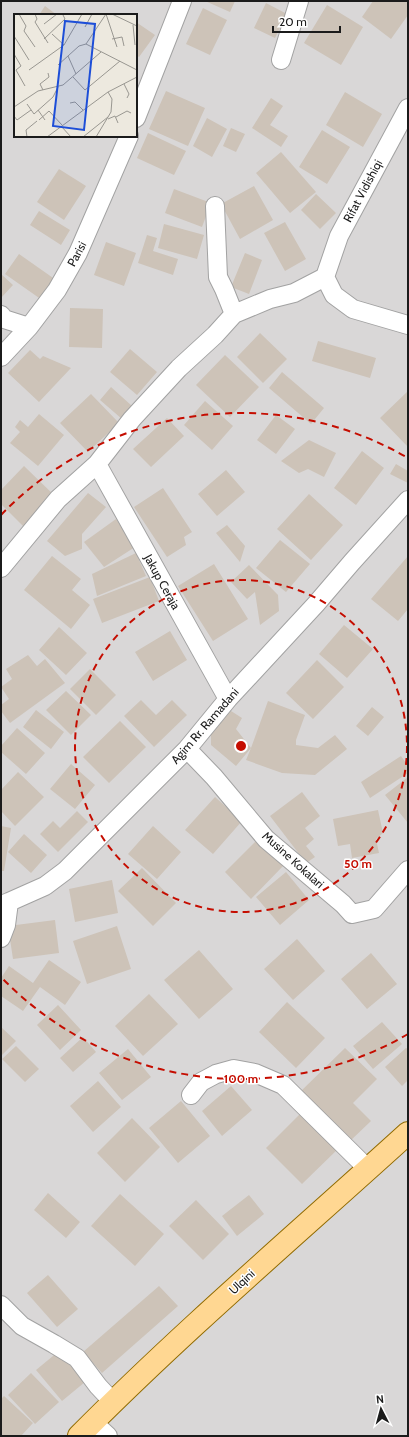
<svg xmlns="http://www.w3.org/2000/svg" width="409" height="1437" font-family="Cabin,sans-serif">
  <rect width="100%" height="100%" fill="#ede9df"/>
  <path fill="#d9d7d7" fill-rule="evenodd" d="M1,1H408V1436H1ZM15,15H136V136H15Z"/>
  <path fill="#cdc3b8" d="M205,1H235L230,12Z
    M373,1H408V15L391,39L362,17Z
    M266,3L287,14L275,38L254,28Z
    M327,5L363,27L341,65L304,43Z
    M45,6L57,15H39Z
    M203,8L227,20L210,55L186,44Z
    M136,22L155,35L139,57L136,55Z
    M166,91L205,108L188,146L149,129Z
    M345,92L382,114L363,147L326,125Z
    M271,98L283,106L270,125L288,136L281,147L252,128Z
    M207,118L227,129L212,157L193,146Z
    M231,128L245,134L236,152L223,146Z
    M322,130L350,147L327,184L299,167Z
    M148,133L186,151L174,175L137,158Z
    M281,152L316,192L290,213L256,173Z
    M59,169L86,186L64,220L37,202Z
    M254,186L273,220L240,239L221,204Z
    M174,189L211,203L202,227L165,213Z
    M316,194L336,213L320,229L301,210Z
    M39,211L70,230L61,245L30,225Z
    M285,222L306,259L285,271L264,233Z
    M164,224L204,235L197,259L158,248Z
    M147,235L157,238L153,251L178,259L173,275L138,263Z
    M106,242L136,253L124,286L94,275Z
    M245,253L262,260L249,294L231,287Z
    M19,254L56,280L42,300L5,274Z
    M1,274L13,285L1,298Z
    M70,308L103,309L102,348L69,347Z
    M260,333L287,359L263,383L237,357Z
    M318,341L376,358L370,378L312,361Z
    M130,349L157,372L137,395L110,372Z
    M30,350L40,359L43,356L71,368L39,402L8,373Z
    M225,355L259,387L230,417L196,385Z
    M282,372L324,408L311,424L269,388Z
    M111,387L132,406L122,419L100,400Z
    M408,391V447L380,418Z
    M91,394L119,423L88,452L60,423Z
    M205,401L233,426L212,450L184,425Z
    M39,414L64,435L38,466L10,443L20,432L15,427L20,420L28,427Z
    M276,415L295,429L276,454L257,440Z
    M167,418L184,436L151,467L133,449Z
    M309,440L336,453L324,477L308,469L299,473L281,461Z
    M362,451L384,468L356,505L334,488Z
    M396,464L408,471V483L390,474Z
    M24,466L57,498L26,529L1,504V490Z
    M226,470L245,492L217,516L198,494Z
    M163,488L192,532L184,537L186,545L167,557L134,507Z
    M88,493L106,507L82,534V549L65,556L47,541Z
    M309,494L343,525L311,560L277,529Z
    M116,519L135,547L104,567L84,542Z
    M227,525L245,546L240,562L216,533Z
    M280,540L310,564L286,592L256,568Z
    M136,553L146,576L97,596L92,574Z
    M52,556L81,579L72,590L90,605L71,629L24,590Z
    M408,556V609L398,621L371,599Z
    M214,564L248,619L213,641L178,586Z
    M249,565L278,595L279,611L260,625L255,592L247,599L231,582Z
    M150,577L159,601L102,623L93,599Z
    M344,625L373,649L347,678L319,654Z
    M59,627L87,653L66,675L39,650Z
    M170,631L187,660L153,681L135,652Z
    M28,655L37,666L45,659L65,683L10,723L1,711V705L9,699L1,687L12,679L6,669Z
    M317,660L344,687L313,719L286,693Z
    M90,669L116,695L96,715L70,689Z
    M66,691L91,715L71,735L46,710Z
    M141,700L156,715L172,700L187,715L154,747L124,716Z
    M268,701L305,715L296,740V745L318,748L335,735L347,749L315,775L282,773L246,760L251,748L236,766L211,745V733L231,711L242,718L236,729L251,748Z
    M372,707L384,717L368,736L356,726Z
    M36,710L64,732L51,749L23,727Z
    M120,721L146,747L109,783L83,757Z
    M17,728L45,753L26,774L1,752V746Z
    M401,756L408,766V773L370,798L361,782Z
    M71,764L95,785L75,809L50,789Z
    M18,772L44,797L15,826L1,811V790Z
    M408,777V823L385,795Z
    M302,792L320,816L305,828L314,839L306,846L315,857L306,863L270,816Z
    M215,797L242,821L213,854L185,830Z
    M378,810L383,833L376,839L379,853L352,858L350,844L338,846L333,819Z
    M77,811L88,822L58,852L40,834L53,821L60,828Z
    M1,826L11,828L4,871H1Z
    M153,826L181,852L157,879L128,854Z
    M24,834L47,855L31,873L8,852Z
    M258,839L284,865L251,899L225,872Z
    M142,868L176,903L153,926L118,891Z
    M286,872L309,900L280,925L256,897Z
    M112,880L118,913L75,922L69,889Z
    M55,920L59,953L13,959L8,926Z
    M117,926L131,969L87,984L73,941Z
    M297,939L325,971L293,1000L264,969Z
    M199,950L233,989L199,1019L164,980Z
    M371,953L397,984L367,1009L341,979Z
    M49,960L81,982L65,1005L40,987L23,1011L1,996V978L9,966L33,983Z
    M149,994L178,1024L143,1056L115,1026Z
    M287,1002L325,1038L296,1068L259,1032Z
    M58,1005L81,1030L60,1050L37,1025Z
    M382,1022L402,1044L373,1069L353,1046Z
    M1,1027L16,1041L1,1056Z
    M83,1037L96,1052L73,1072L60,1058Z
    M16,1046L39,1069L25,1082L2,1059Z
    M345,1048L377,1079L353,1103L371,1121L348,1143L299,1093Z
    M406,1048L408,1049V1080L402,1086L385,1067Z
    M128,1049L151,1077L122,1100L99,1073Z
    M98,1081L121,1107L93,1132L70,1106Z
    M231,1086L252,1110L222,1136L202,1111Z
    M181,1101L210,1136L178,1163L149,1128Z
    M303,1111L339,1148L302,1184L266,1148Z
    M132,1118L160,1147L125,1182L97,1153Z
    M48,1193L80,1222L66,1238L34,1210Z
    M120,1194L164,1234L135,1266L91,1226Z
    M249,1195L264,1214L237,1236L222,1216Z
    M196,1200L229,1234L203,1260L169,1226Z
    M48,1275L78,1309L57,1327L27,1293Z
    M159,1286L178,1306L102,1373L83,1352Z
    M59,1351L85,1382L62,1401L36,1370Z
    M31,1373L59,1402L35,1424L8,1395Z
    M4,1396L33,1423L21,1436H1V1399Z"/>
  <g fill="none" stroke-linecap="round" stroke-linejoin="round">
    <defs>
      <path id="minor" d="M281,60L299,1
        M136,118L182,1
        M215,206L218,277L224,289L234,314
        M325,277L339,236L408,108
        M325,277L334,295L353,309L408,325
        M1,315L4,319L29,327
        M1,357L29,327L57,290L78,253L129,136
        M97,464L228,699
        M1,568L58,499L97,464L132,419L179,368L215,335L234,314L270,299L294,293L325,277
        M187,749L214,777L266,839L343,904L352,914L374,909L408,870
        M1,905L9,902L45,886L65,871L187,749L228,699L316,604L352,562L408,500
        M1,938L6,925L9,902
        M191,1095L201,1082L216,1074L234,1069L255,1073L283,1085L368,1169
        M1,1305L22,1326L54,1344L77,1358L98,1386L113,1402
        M93,1422L108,1436"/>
      <path id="primary" d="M79,1436C184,1330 298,1233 408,1133"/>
    </defs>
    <use href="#minor" stroke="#a2a2a2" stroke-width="20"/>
    <use href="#primary" stroke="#916b00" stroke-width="24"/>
    <use href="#minor" stroke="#fff" stroke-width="18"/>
    <use href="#primary" stroke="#ffd792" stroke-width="22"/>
  </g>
  <g fill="none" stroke="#c50d00" stroke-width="2" stroke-dasharray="7 5">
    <circle cx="241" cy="746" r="166"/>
    <path d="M408 1034A333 333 0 0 1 1 977M1 515A333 333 0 0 1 408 458"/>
  </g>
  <g text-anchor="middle" stroke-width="3" stroke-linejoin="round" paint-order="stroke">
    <g font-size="12" fill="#1b1b1b" stroke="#fff">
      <text transform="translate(363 191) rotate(-62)" y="4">Rifat Vidishiqi</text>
      <text transform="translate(77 254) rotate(-62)" y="4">Parisi</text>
      <text transform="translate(162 582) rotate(61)" y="4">Jakup Ceraja</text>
      <text transform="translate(205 726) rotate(-49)" y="4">Agim Rr. Ramadani</text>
      <text transform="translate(293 860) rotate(42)" y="4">Musine Kokalari</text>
      <text transform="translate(242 1282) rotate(-43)" y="4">Ulqini</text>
    </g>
  </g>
  <g transform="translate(14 14)">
    <rect width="123" height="123" fill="#ede9df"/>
    <path fill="none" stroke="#999791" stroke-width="1" d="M5,0L12,12L10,17L21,33M21,0L23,5L21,8L34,29M92,0L103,33M98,0L123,12M30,10L43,0M119,11L121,31M71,13L78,0M38,20L50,31M0,22L15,46M30,25L51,5L49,1M98,25L108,23L110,32M72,30L123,56M72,30L92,0M0,40L7,52L2,56L11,72M54,42L62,60M44,51L65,32L72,30M15,56L50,31L68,0M59,63L71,76L106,47M110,70L115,80L113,84M29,76L26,70L35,63L34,59M56,89L61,88L69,96M13,90L20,100L39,83L44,73M0,93L24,77L49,71L87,38M24,96L31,106M0,102L3,106L17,96M102,103L113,97L117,99M94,105L101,102L104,109M25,106L35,97L48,111M47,112L57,123M13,123L12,116L23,107M33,123L94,78L123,63M69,123L94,103M82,123L97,98L98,85L94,78"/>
    <path fill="#1d4ed8" fill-opacity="0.15" stroke="#1d4ed8" stroke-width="2" d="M51,7L81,10L70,116L39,112Z"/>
    <rect width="123" height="123" fill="none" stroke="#1b1b1b" stroke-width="2"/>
  </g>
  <circle cx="241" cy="746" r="6" fill="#c50d00" stroke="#fff" stroke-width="2"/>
  <g font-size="12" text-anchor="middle" font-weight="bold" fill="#c50d00" stroke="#fff" stroke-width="3" stroke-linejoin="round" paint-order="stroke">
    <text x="358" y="868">50 m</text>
    <text x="241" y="1083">100 m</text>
  </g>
  <rect width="409" height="1437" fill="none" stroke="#1b1b1b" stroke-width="4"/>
  <g transform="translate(381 1409) rotate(354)" stroke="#ffffff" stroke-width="3" paint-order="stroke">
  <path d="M0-3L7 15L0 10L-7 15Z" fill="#1b1b1b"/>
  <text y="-6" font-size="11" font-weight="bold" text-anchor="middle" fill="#1b1b1b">N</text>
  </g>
  <path d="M273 26v6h67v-6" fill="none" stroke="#1b1b1b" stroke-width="2"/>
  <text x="279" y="26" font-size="12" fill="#1b1b1b" stroke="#ffffff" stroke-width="3" paint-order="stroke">20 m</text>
</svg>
